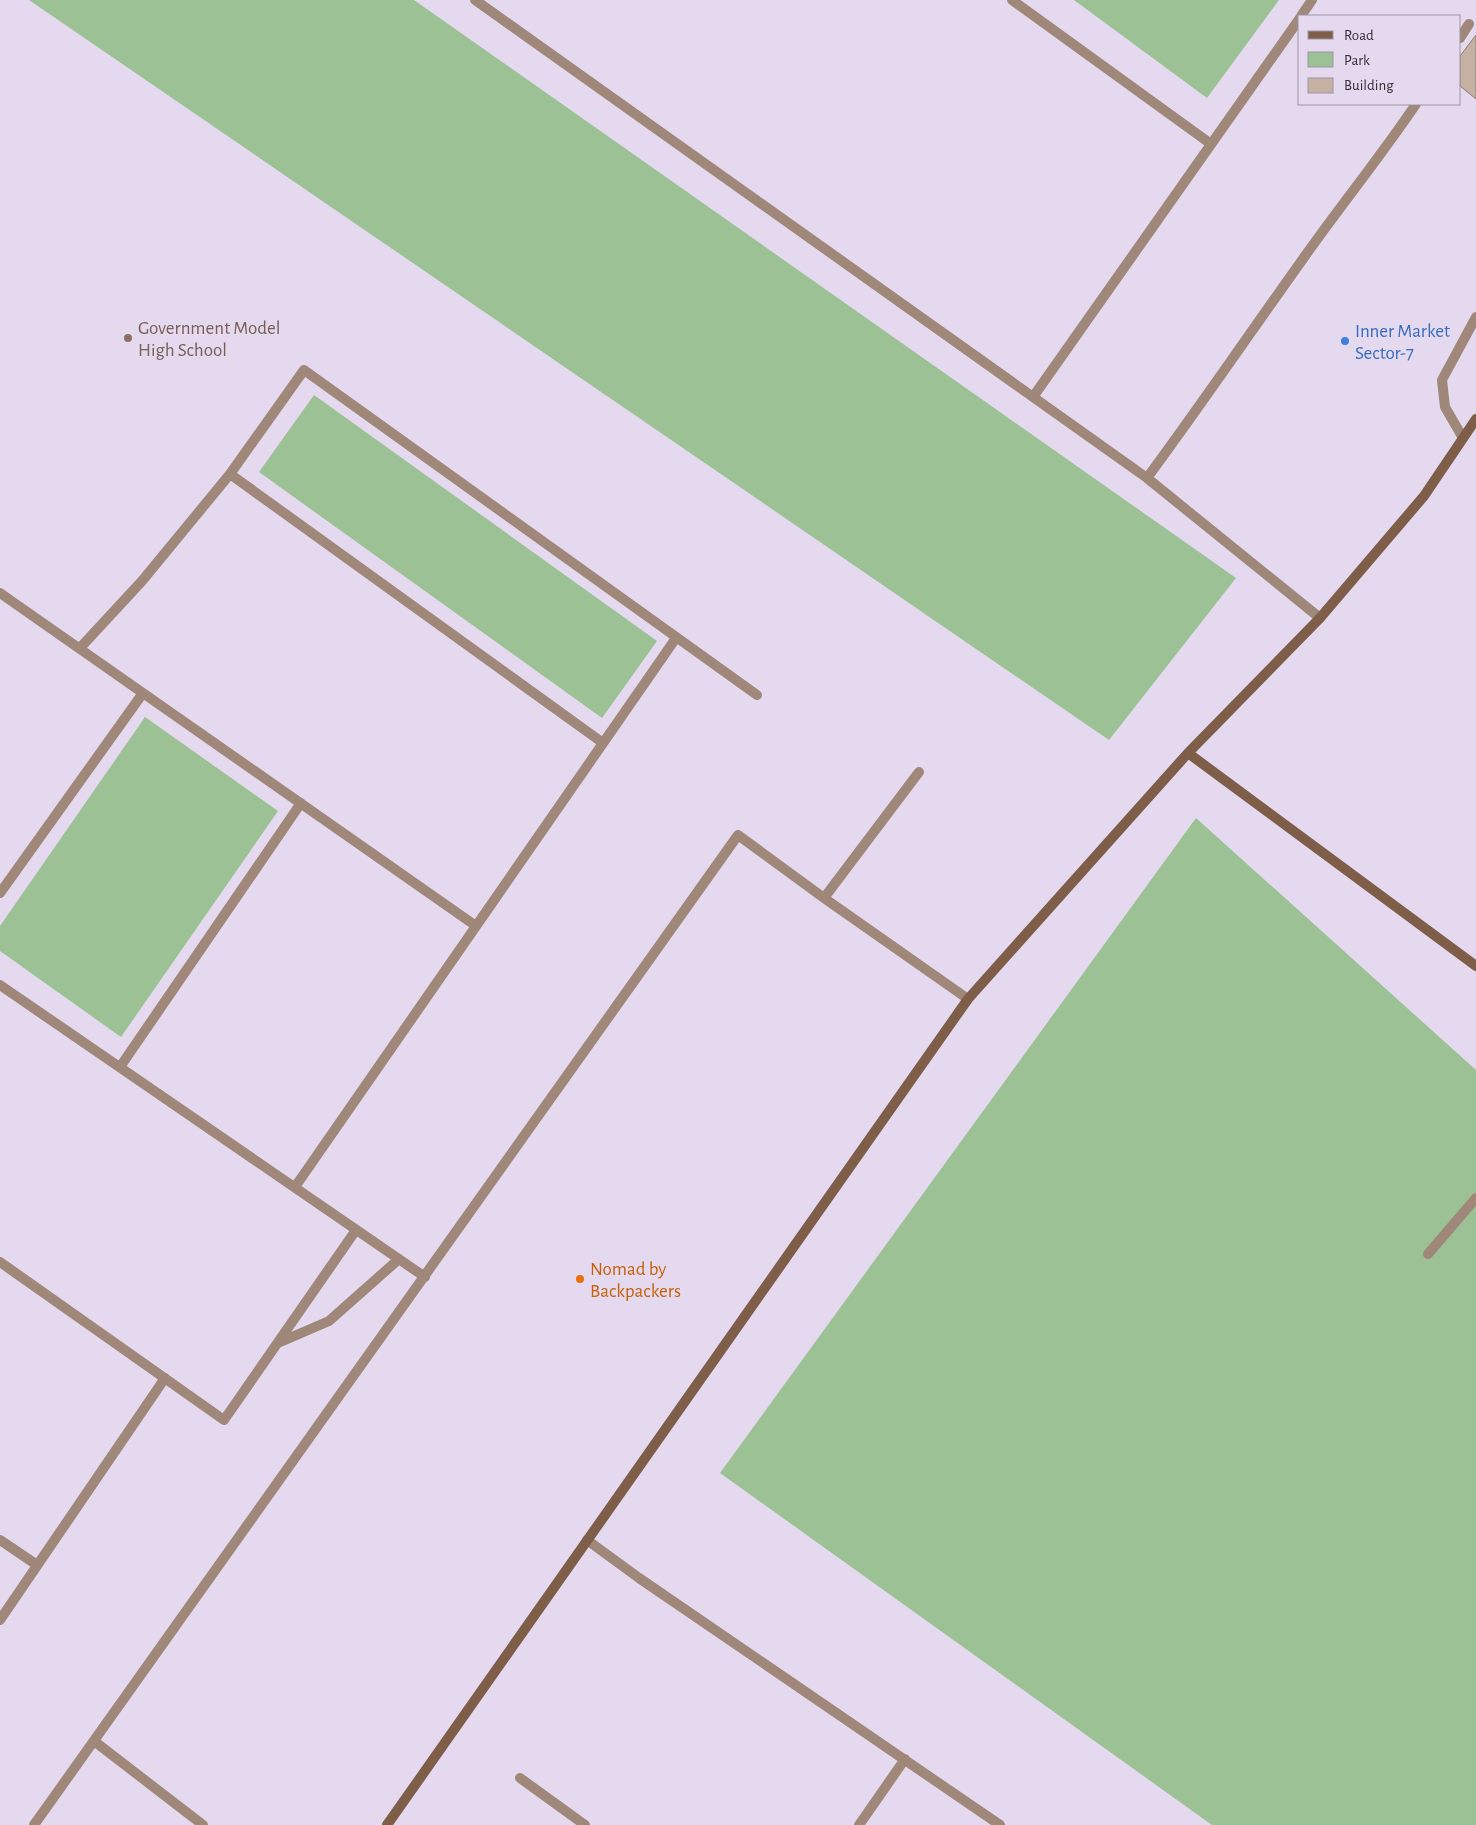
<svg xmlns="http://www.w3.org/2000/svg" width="1476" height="1825" font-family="'Alegreya Sans',sans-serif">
  <rect width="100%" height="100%" fill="#e4d9ee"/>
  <path fill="#9cc195" d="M29,0H414L1236,578L1109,740Z
    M1074,0H1279L1207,98Z
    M314,395L657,641L602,718L259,472Z
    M145,717L278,811L121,1037L0,951V926Z
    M1196,818L1476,1070V1825H1212L720,1473Z"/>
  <path fill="#c5b1a4" stroke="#8f7c70" d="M1476,35V99L1460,86V56Z"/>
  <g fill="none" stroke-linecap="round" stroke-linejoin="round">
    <path stroke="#9f8879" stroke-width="10" d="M1463,438L1445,407L1442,380L1476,317"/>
    <path stroke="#9f8879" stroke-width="10" d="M475,0L1147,478L1320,618
      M1012,0L1211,144
      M1301,16L1312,0
      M1460,38L1469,24
      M1033,397L1300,18
      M1147,478C1201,405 1252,330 1305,256C1341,205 1381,156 1416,104
      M0,593L476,926
      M80,648L142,581L230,474
      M603,743L230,474L304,370L757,695
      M0,893L143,693
      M824,898L919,772
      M0,985L425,1277
      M120,1067L301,803
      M295,1187L676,638
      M1428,1254L1476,1198
      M0,1262L224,1420L356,1230
      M278,1343L329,1321L399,1259
      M0,1540L37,1565
      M587,1540L639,1578L1000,1825
      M0,1620L165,1378
      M94,1741L203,1825
      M520,1778L585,1825
      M34,1825L738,835L824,898L968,999
      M859,1825L905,1759"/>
    <path stroke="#7f5e49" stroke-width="10" d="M1188,753L1476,966
      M387,1825L968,999L1188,753L1320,618L1424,496L1476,419"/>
  </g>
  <circle fill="#8d6e63" stroke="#e4d9ee" stroke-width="2" cx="128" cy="338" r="5"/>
  <circle fill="#3f7fe0" stroke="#e4d9ee" stroke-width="2" cx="1345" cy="341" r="5"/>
  <circle fill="#e8710a" stroke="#e4d9ee" stroke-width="2" cx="580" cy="1279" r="5"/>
  <g text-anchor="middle" stroke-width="4.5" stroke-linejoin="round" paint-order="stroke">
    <g font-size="19" fill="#785e54" stroke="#e4d9ee" text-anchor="start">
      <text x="138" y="334">Government Model<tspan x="138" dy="22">High School</tspan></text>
    </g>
    <g font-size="19" fill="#366cbe" stroke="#e4d9ee" text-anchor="start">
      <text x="1355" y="337">Inner Market<tspan x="1355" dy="22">Sector-7</tspan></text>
    </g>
    <g font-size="19" fill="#c56008" stroke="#e4d9ee" text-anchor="start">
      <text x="590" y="1275">Nomad by<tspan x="590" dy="22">Backpackers</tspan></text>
    </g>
  </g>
  <rect x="1298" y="15" width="162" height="90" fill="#e4d9ee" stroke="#9d95a4"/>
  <rect x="1308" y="31" width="25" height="8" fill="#7f5e49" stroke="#9d95a4"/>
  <text x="1344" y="40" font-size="15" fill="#322e36">Road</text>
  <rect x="1308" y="52" width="25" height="15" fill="#9cc195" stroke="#9d95a4"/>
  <text x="1344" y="65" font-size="15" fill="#322e36">Park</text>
  <rect x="1308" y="78" width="25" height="15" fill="#c5b1a4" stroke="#9d95a4"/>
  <text x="1344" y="90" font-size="15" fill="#322e36">Building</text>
</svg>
